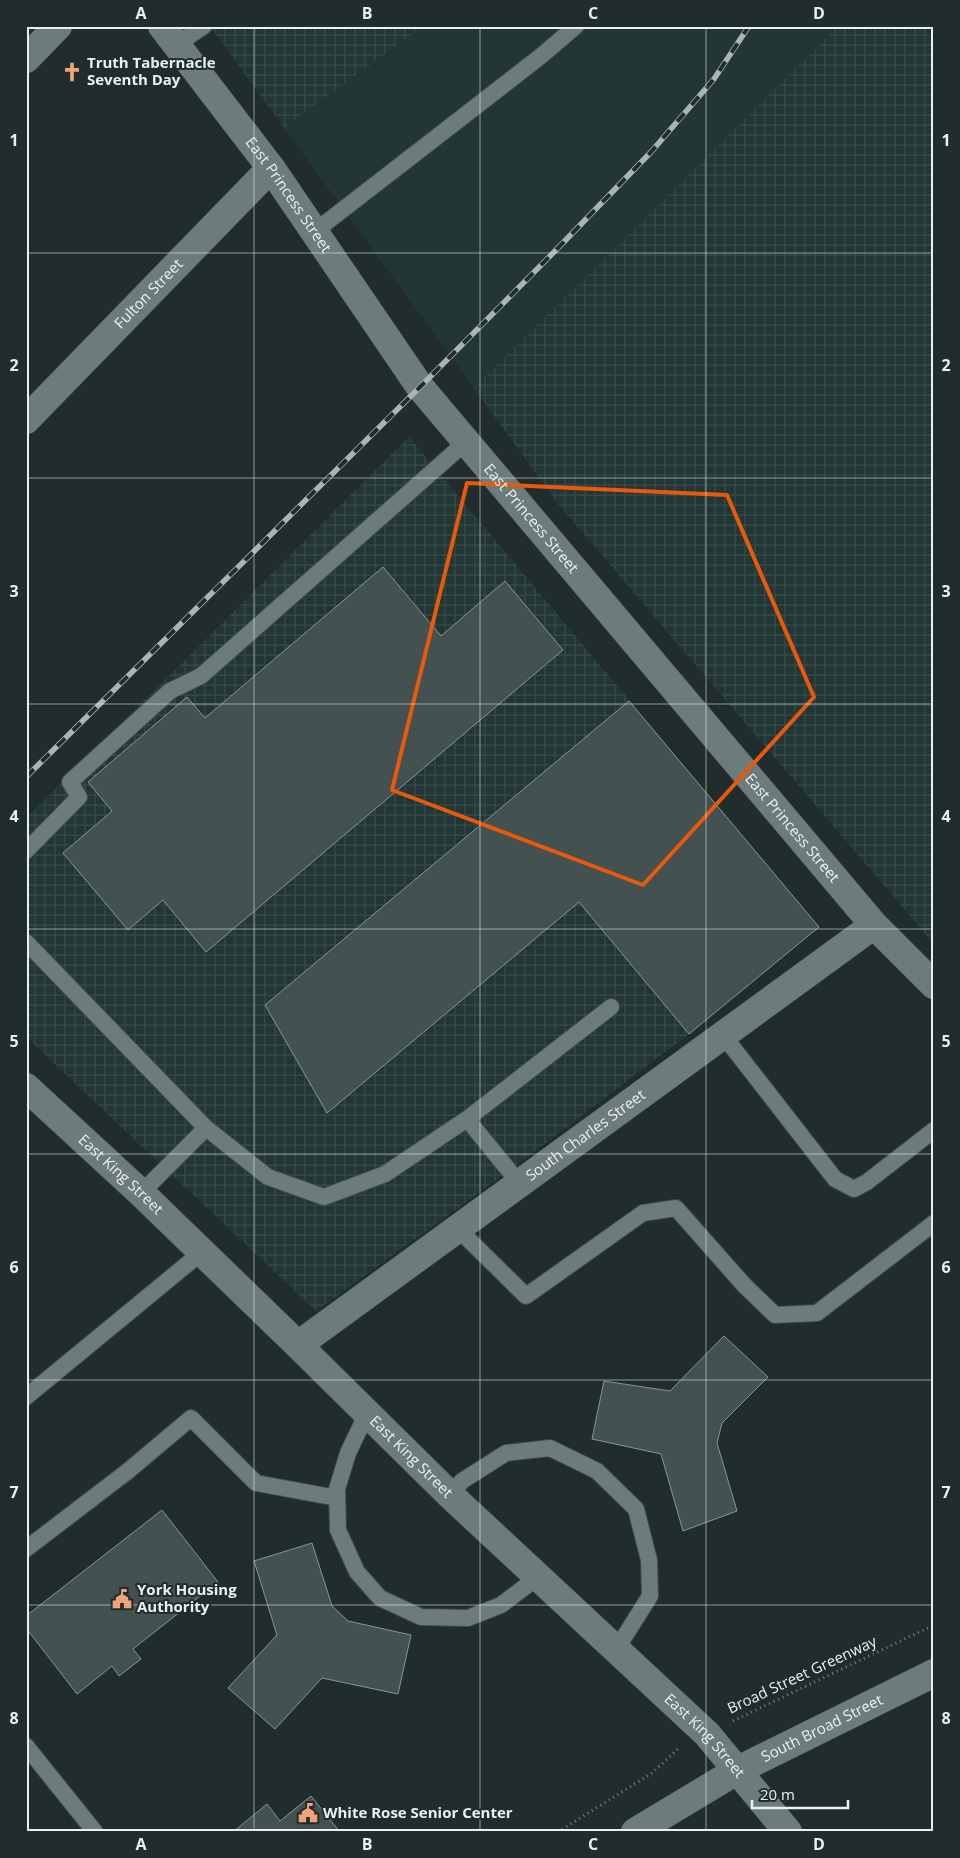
<svg xmlns="http://www.w3.org/2000/svg" width="960" height="1858" font-family="'Open Sans',sans-serif">
  <defs>
    <pattern id="industrial-grid" width="8" height="8" patternUnits="userSpaceOnUse" patternTransform="scale(1.25)"><rect width="8" height="8" fill="#223735"/><path d="M0 4h8M4 0v8" fill="none" stroke="#374b49"/></pattern>
  </defs>
  <rect width="100%" height="100%" fill="#202d2c"/>
  <path fill="#223735" d="M423,26H838L474,388L284,128Z"/>
  <path fill="url(#industrial-grid)" d="M210,26H423L284,128Z
    M838,26H925L934,44V944L558,504L474,388Z
    M409,437L819,927L689,1034L509,1171L316,1311L26,1037V818Z"/>
  <path fill="#435150" stroke="#879695" d="M383,567L441,636L505,581L563,650L206,952L163,900L128,930L63,853L112,811L88,782L187,697L205,718Z
    M629,701L819,927L689,1034L579,902L327,1113L265,1005Z
    M724,1336L768,1377L722,1423L717,1443L737,1511L683,1531L661,1454L592,1439L604,1381L670,1391Z
    M162,1510L218,1582L133,1649L141,1659L119,1676L112,1666L77,1694L26,1628V1616Z
    M312,1543L332,1606L348,1621L411,1635L398,1694L322,1678L275,1729L228,1688L277,1635L254,1561Z
    M311,1796L340,1832H233L267,1804L280,1821Z"/>
  <g fill="none" stroke-linecap="round" stroke-linejoin="round">
    <defs>
      <path id="service" d="M176,45L204,26
        M314,232L541,56L576,26
        M26,851L79,797L70,782L170,691L201,676L466,442
        M26,942L206,1128L268,1177L324,1197L385,1174L467,1119L520,1184
        M723,1035L835,1179L854,1189L867,1182L934,1130
        M467,1119L611,1007
        M141,1193L206,1128
        M458,1229L526,1296L643,1213L676,1208L744,1285L775,1315L817,1313L934,1223
        M26,1397L202,1252
        M367,1413L348,1453L337,1489L338,1530L357,1572L380,1598L421,1617L468,1618L501,1605L538,1577
        M450,1495L462,1481L506,1453L550,1448L597,1471L636,1509L649,1560L650,1596L616,1650
        M26,1549L128,1471L191,1418L256,1483L337,1498
        M26,1746L95,1832"/>
      <g id="minor">
        <path id="s1" d="M162,26L271,168L420,387L874,925L934,985"/>
        <path d="M26,59L58,26"/>
        <path id="s2" d="M26,420L271,168"/>
        <path id="s3" d="M298,1345L874,925"/>
      </g>
      <g id="tertiary">
        <path id="s4" d="M26,1087L141,1193L298,1345L450,1495L707,1734L788,1832"/>
        <path id="s5" d="M635,1832L738,1770L934,1673"/>
      </g>
    </defs>
    <use href="#service" stroke="#3f4a49" stroke-width="18"/>
    <use href="#minor" stroke="#3f4a49" stroke-width="29"/>
    <use href="#tertiary" stroke="#3f4a49" stroke-width="29"/>
    <path stroke="#788382" stroke-width="3" stroke-dasharray="1 4" stroke-linecap="butt" d="M733,1721L934,1625
      M558,1832L652,1773L679,1748"/>
    <use href="#service" stroke="#6d7c7a" stroke-width="16"/>
    <use href="#minor" stroke="#6d7c7a" stroke-width="28"/>
    <use href="#tertiary" stroke="#6d7c7a" stroke-width="28"/>
    <defs>
      <path id="rail" d="M26,777L420,387L557,249L651,152L714,79L749,26"/>
    </defs>
    <use href="#rail" stroke="#aab4b3" stroke-width="5.5"/>
    <use href="#rail" stroke="#202d2c" stroke-width="4" stroke-dasharray="11" stroke-linecap="butt"/>
  </g>
  <path fill="none" stroke="#e8590c" stroke-width="4" stroke-linejoin="round" d="M467,483L727,495L814,697L643,885L392,790Z"/>
  <path fill="none" stroke="#e9f1f0" stroke-width="1" stroke-opacity="0.55" d="M254,26V1832M480,26V1832M706,26V1832M26,253H934M26,478H934M26,704H934M26,929H934M26,1154H934M26,1380H934M26,1605H934"/>
  <defs>
    <symbol id="church-bare" viewBox="-9 -9 18 18"><path d="M-1.2-6h2.4v3.5h3.3v2.4h-3.3V6h-2.4V-.1h-3.3v-2.4h3.3Z" fill="#efa378" stroke="#202d2c" stroke-width="2.5" paint-order="stroke"/></symbol>
    <symbol id="civic-bare" viewBox="-9 -9 18 18"><path d="M-.6-6.5H3V-4.5H.6V-3L4-1V1h2V6H-6V1h2V-1L-.6-3ZM-1.2 2.5V6h2.4V2.5Z" fill="#efa378" stroke="#202d2c" stroke-width="2.5" paint-order="stroke"/></symbol>
  </defs>
  <g fill-rule="evenodd">
    <use href="#church-bare" x="58" y="58" width="28" height="28"/>
    <use href="#civic-bare" x="108" y="1585" width="28" height="28"/>
    <use href="#civic-bare" x="294" y="1799" width="28" height="28"/>
  </g>
  <g text-anchor="middle" stroke-width="4" stroke-linejoin="round" paint-order="stroke">
    <g font-size="15" font-weight="bold" fill="#e9f1f0" stroke="#202d2c" text-anchor="start">
      <text x="87" y="68">Truth Tabernacle<tspan x="87" dy="17">Seventh Day</tspan></text>
      <text x="137" y="1595">York Housing<tspan x="137" dy="17">Authority</tspan></text>
      <text x="323" y="1818">White Rose Senior Center</text>
    </g>
    <g font-size="15" fill="#e9f1f0" stroke="#202d2c">
      <text dy="5" stroke="none"><textPath href="#s1" startOffset="211">East Princess Street</textPath></text>
      <text dy="5" stroke="none"><textPath href="#s2" startOffset="176">Fulton Street</textPath></text>
      <text dy="5" stroke="none"><textPath href="#s1" startOffset="616">East Princess Street</textPath></text>
      <text dy="5" stroke="none"><textPath href="#s1" startOffset="1021">East Princess Street</textPath></text>
      <text dy="5" stroke="none"><textPath href="#s3" startOffset="356">South Charles Street</textPath></text>
      <text dy="5" stroke="none"><textPath href="#s4" startOffset="129">East King Street</textPath></text>
      <text dy="5" stroke="none"><textPath href="#s4" startOffset="534">East King Street</textPath></text>
      <text transform="translate(802 1675) rotate(-25)" y="5">Broad Street Greenway</text>
      <text dy="5" stroke="none"><textPath href="#s5" startOffset="214">South Broad Street</textPath></text>
      <text dy="5" stroke="none"><textPath href="#s4" startOffset="939">East King Street</textPath></text>
    </g>
  </g>
  <rect width="960" height="1858" fill="none" stroke="#202d2c" stroke-width="55"/>
  <path d="M752 1800v8h96v-8" fill="none" stroke="#e9f1f0" stroke-width="2.5"/>
  <text x="760" y="1800" font-size="15" fill="#e9f1f0" stroke="#202d2c" stroke-width="4" paint-order="stroke">20 m</text>
  <rect x="28" y="28" width="904" height="1802" fill="none" stroke="#e9f1f0" stroke-width="2"/>
  <g font-size="16" text-anchor="middle" font-weight="bold" fill="#e9f1f0">
    <text x="141" y="19">A</text>
    <text x="367" y="19">B</text>
    <text x="593" y="19">C</text>
    <text x="819" y="19">D</text>
    <text x="14" y="146">1</text>
    <text x="946" y="146">1</text>
    <text x="14" y="371">2</text>
    <text x="946" y="371">2</text>
    <text x="14" y="597">3</text>
    <text x="946" y="597">3</text>
    <text x="14" y="822">4</text>
    <text x="946" y="822">4</text>
    <text x="14" y="1047">5</text>
    <text x="946" y="1047">5</text>
    <text x="14" y="1273">6</text>
    <text x="946" y="1273">6</text>
    <text x="14" y="1498">7</text>
    <text x="946" y="1498">7</text>
    <text x="14" y="1724">8</text>
    <text x="946" y="1724">8</text>
    <text x="141" y="1850">A</text>
    <text x="367" y="1850">B</text>
    <text x="593" y="1850">C</text>
    <text x="819" y="1850">D</text>
  </g>
</svg>
